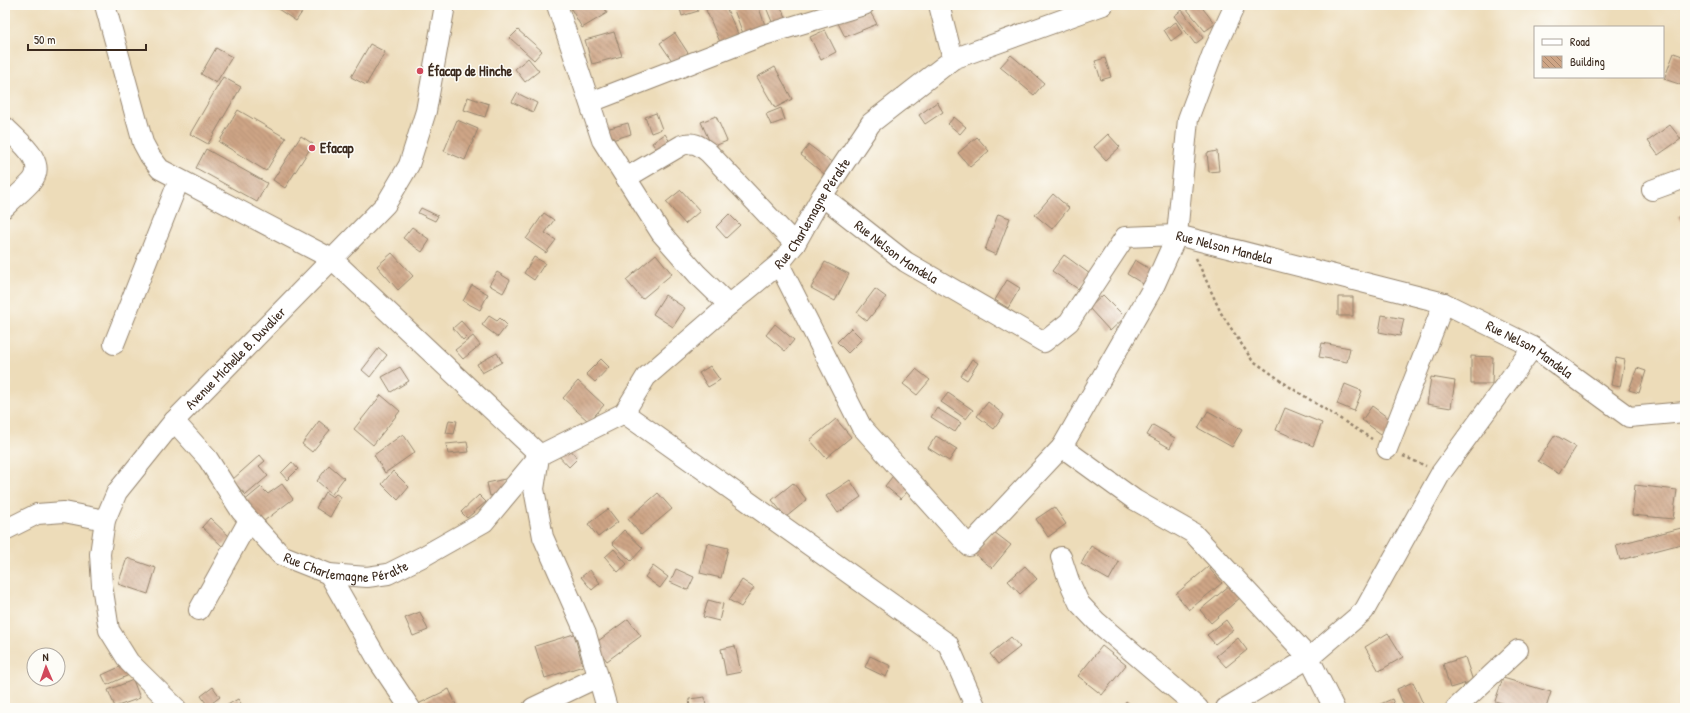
<svg xmlns="http://www.w3.org/2000/svg" width="1690" height="713" font-family="'Patrick Hand',sans-serif">
  <defs>
    <pattern id="building-back-hatch" width="6" height="6" patternUnits="userSpaceOnUse"><rect width="6" height="6" fill="#cea586"/><path d="M-1 5l2 2M0 0l6 6M5-1l2 2" fill="none" stroke="#a8876d"/></pattern>
  </defs>
  <rect width="100%" height="100%" fill="#fdfcf7"/>
  <filter id="ink" filterUnits="userSpaceOnUse"><feTurbulence type="fractalNoise" baseFrequency=".025" numOctaves="2"/><feDisplacementMap in="SourceGraphic" scale="8" xChannelSelector="R" yChannelSelector="G"/><feConvolveMatrix kernelMatrix="1 2 1 2 8 2 1 2 1" color-interpolation-filters="sRGB"/></filter>
  <filter id="wash" filterUnits="userSpaceOnUse"><feTurbulence type="fractalNoise" baseFrequency=".012" numOctaves="4" result="noise"/><feDisplacementMap in="SourceGraphic" scale="16" xChannelSelector="R" yChannelSelector="G"/><feGaussianBlur stdDeviation="0.9" result="paint"/><feColorMatrix in="noise" values="0 0 0 0 0 0 0 0 0 0 0 0 0 0 0 0 0 1.4 0 .05"/><feComposite in="paint" operator="in"/></filter>
  <g filter="url(#wash)">
    <rect width="100%" height="100%" fill="#eddcb9"/>
    <g id="blocks">
      <path fill="url(#building-back-hatch)" d="M276,5H307L296,21L275,7Z
        M574,5H603L607,13L582,28L570,7Z
        M679,5H696L698,11L682,16Z
        M718,5H725L738,34L720,42L706,10Z
        M748,5H758L766,28L744,36L734,10Z
        M765,5H780L786,18L773,24Z
        M1190,5H1200L1215,24L1205,31L1186,8Z
        M869,10L877,24L845,37L837,21Z
        M1182,10L1203,38L1195,44L1174,16Z
        M1176,22L1182,33L1171,41L1164,30Z
        M518,30L542,51L534,60L510,38Z
        M825,30L836,52L821,60L810,37Z
        M614,32L622,56L592,64L585,40Z
        M675,33L688,53L673,62L660,43Z
        M370,44L385,52L366,85L351,77Z
        M216,48L232,57L216,83L201,74Z
        M1674,53L1685,57V86L1664,79Z
        M1011,55L1044,83L1034,95L1000,67Z
        M528,58L539,71L525,82L515,69Z
        M1105,58L1111,77L1101,80L1095,61Z
        M775,67L792,99L775,108L757,77Z
        M223,77L241,87L208,144L190,134Z
        M517,93L537,103L533,112L512,102Z
        M468,97L489,104L485,117L464,110Z
        M937,102L943,112L925,124L919,115Z
        M781,108L785,120L771,125L766,114Z
        M238,110L286,138L266,171L219,142Z
        M656,113L662,129L651,133L645,117Z
        M716,116L727,141L712,147L701,122Z
        M954,117L966,127L960,134L948,124Z
        M457,120L478,129L465,160L444,151Z
        M628,123L631,134L609,141L606,129Z
        M1670,125L1681,139L1658,155L1648,141Z
        M665,134L672,145L659,153L652,143Z
        M1108,134L1120,147L1106,160L1094,147Z
        M301,136L313,144L285,188L273,180Z
        M977,137L989,151L970,167L958,153Z
        M809,145L838,167L829,178L801,155Z
        M206,149L267,183L257,202L196,168Z
        M1217,151L1219,171L1209,172L1207,153Z
        M681,190L700,211L685,224L666,202Z
        M1053,194L1069,208L1052,229L1035,215Z
        M421,208L438,216L435,221L418,213Z
        M544,213L554,220L545,233L556,240L546,253L526,239Z
        M1685,213V227L1678,217Z
        M729,214L740,225L726,238L716,227Z
        M998,214L1010,218L996,255L985,250Z
        M412,227L430,240L422,252L403,238Z
        M392,253L413,276L398,290L377,266Z
        M656,254L672,274L642,299L626,280Z
        M1064,255L1090,274L1078,289L1052,271Z
        M534,257L545,263L534,280L524,273Z
        M1135,260L1153,271L1145,285L1127,274Z
        M825,262L849,274L835,301L811,288Z
        M497,272L510,280L503,293L489,285Z
        M1007,280L1020,288L1008,308L995,300Z
        M472,285L488,294L480,310L463,301Z
        M875,289L886,297L867,321L857,313Z
        M665,295L685,308L673,327L653,314Z
        M1103,295L1125,317L1110,331L1089,308Z
        M1338,297H1353V316H1338Z
        M1382,315L1404,319L1400,336L1379,332Z
        M489,316L497,321L500,318L507,325L498,337L482,325Z
        M461,321L471,332L463,340L453,328Z
        M775,324L794,340L785,351L766,335Z
        M851,328L862,339L848,353L837,342Z
        M473,336L480,345L463,359L455,350Z
        M1322,343L1350,348L1347,362L1319,357Z
        M379,348L387,355L370,377L362,370Z
        M497,353L502,362L482,373L477,364Z
        M1471,356L1493,357L1492,384H1471Z
        M1616,358L1625,360L1620,387L1611,385Z
        M601,359L609,367L595,382L586,374Z
        M972,359L978,363L967,380L961,376Z
        M710,366L720,380L708,387L699,373Z
        M400,367L409,381L391,392L382,377Z
        M1637,368L1646,371L1639,393L1629,390Z
        M916,369L930,380L917,395L903,384Z
        M1431,377L1455,381L1451,408L1427,404Z
        M578,381L604,405L589,422L563,398Z
        M1345,384L1362,391L1354,411L1337,404Z
        M948,393L973,410L966,419L941,402Z
        M381,395L400,411L373,445L354,429Z
        M988,402L1004,415L994,429L977,416Z
        M1372,406L1395,423L1385,437L1362,420Z
        M937,408L961,423L955,432L931,417Z
        M1285,408L1322,423L1313,446L1276,430Z
        M1208,411L1242,430L1232,447L1198,428Z
        M836,419L851,437L826,458L810,440Z
        M449,420L457,421L454,434L446,433Z
        M319,421L330,430L312,452L302,444Z
        M1153,425L1175,438L1170,448L1147,435Z
        M403,434L415,452L385,473L374,455Z
        M1555,435L1576,447L1559,474L1538,461Z
        M936,436L957,449L949,461L928,448Z
        M467,442L469,452L448,454L446,444Z
        M565,444L578,458L569,467L556,453Z
        M260,455L265,461L259,466L268,476L246,495L232,480Z
        M292,462L298,469L287,480L281,473Z
        M329,465L344,478L332,494L317,481Z
        M393,471L409,487L398,500L382,484Z
        M896,472L912,486L901,499L885,486Z
        M505,479L507,492L490,496L487,483Z
        M850,480L861,497L838,513L826,496Z
        M793,483L807,500L786,517L772,500Z
        M282,484L293,499L260,524L243,502L261,487L268,494Z
        M1635,485L1677,490L1673,519L1632,515Z
        M325,492L333,497L336,494L341,497L330,517L316,508Z
        M658,493L672,509L641,535L628,519Z
        M479,495L486,502L467,518L461,512Z
        M1054,507L1066,524L1048,537L1036,519Z
        M608,509L618,522L598,537L588,524Z
        M210,518L231,538L222,546L202,527Z
        M1685,527V543L1620,560L1616,545Z
        M624,530L643,548L631,561L612,543Z
        M994,532L1011,545L992,568L975,554Z
        M707,543L728,548L721,578L700,573Z
        M1091,546L1119,562L1109,580L1081,564Z
        M614,549L627,564L618,572L605,557Z
        M127,558L156,568L148,594L118,584Z
        M653,566L668,577L660,588L645,577Z
        M1025,566L1037,579L1020,594L1008,581Z
        M1208,567L1222,583L1189,610L1176,594Z
        M676,569L694,577L688,590L670,582Z
        M590,570L600,583L592,590L581,577Z
        M742,580L754,588L741,607L729,600Z
        M1230,585L1241,597L1211,623L1200,610Z
        M708,600L723,604L719,621L703,617Z
        M420,612L428,630L413,636L405,618Z
        M628,619L641,636L607,661L594,644Z
        M1226,620L1233,630L1215,644L1207,635Z
        M1388,633L1403,657L1379,671L1365,647Z
        M574,634L583,666L545,678L535,646Z
        M1011,637L1020,647L998,664L990,654Z
        M1238,638L1247,650L1226,667L1216,656Z
        M735,646L741,672L726,675L721,649Z
        M1102,646L1126,665L1102,695L1078,676Z
        M870,656L891,666L886,677L865,667Z
        M1465,657L1473,681L1450,688L1443,664Z
        M124,665L129,675L107,685L102,675Z
        M1503,678L1551,692L1546,708H1519L1495,701Z
        M133,680L140,698L115,707L108,690Z
        M1413,682L1425,708H1405L1397,689Z
        M213,687L220,697L208,706L201,696Z
        M449,689L457,707L454,708H418L416,705Z
        M705,697L706,708H690L689,699Z
        M238,699L244,708H225L224,707Z
        M1392,699L1396,708H1377L1376,706Z
        M1126,701L1135,708H1121Z"/>
    </g>
  </g>
  <g filter="url(#ink)">
    <use href="#blocks" fill-opacity="0" stroke="#94836c" stroke-width="1"/>
    <g fill="none" stroke-linecap="round" stroke-linejoin="round">
      <defs>
        <g id="minor">
          <path d="M105,5L143,143L150,156L160,169L332,259L540,455"/>
          <path d="M557,5L602,140L661,233L697,274L729,305"/>
          <path d="M939,5L953,59"/>
          <path d="M591,102L764,35L864,5"/>
          <path d="M5,127C17,140 48,161 32,181C24,190 14,198 5,207"/>
          <path d="M626,178L682,145C693,141 699,145 708,152L795,244"/>
          <path d="M1652,190L1685,178"/>
          <path id="s1" d="M822,196L906,262L1044,342L1069,322L1125,237L1177,235L1444,303L1533,347L1629,417L1685,412"/>
          <path d="M779,264L861,426L969,546L1062,447L1135,500L1193,533L1309,658L1334,708"/>
          <path d="M114,344L179,180"/>
          <path d="M624,413L948,644L976,708"/>
          <path id="s2" d="M174,421L208,459L241,511L281,555L329,574L367,577L388,574L424,556L484,522L540,455L624,413L646,377L729,305L779,264L795,244L822,196L871,123L953,59L1103,5"/>
          <path d="M1062,447L1155,284L1177,235L1188,119L1212,55L1235,5"/>
          <path d="M1387,449L1444,303"/>
          <path d="M539,457L534,489L543,537L586,634L607,708"/>
          <path d="M5,530L37,514L64,512L105,520"/>
          <path d="M1061,557L1069,581L1079,603L1096,621L1198,708"/>
          <path d="M329,574L379,662L410,708"/>
          <path d="M199,610L249,520"/>
          <path id="s3" d="M176,708L129,662L109,630L102,585L100,554L105,520L117,492L174,421L386,204L409,165L426,111L445,5"/>
          <path d="M533,708L598,677"/>
          <path d="M1226,708L1309,658L1364,611L1441,473L1533,347"/>
          <path d="M1456,708L1518,650"/>
        </g>
      </defs>
      <use href="#minor" stroke="#94836c" stroke-width="22"/>
      <path stroke="#94836c" stroke-width="2.5" stroke-dasharray="3 3" stroke-linecap="butt" d="M1196,258L1221,313L1252,360L1290,387L1372,439
        M1403,456L1426,466"/>
      <use href="#minor" stroke="#fff" stroke-width="20"/>
    </g>
  </g>
  <g fill="#d1495b" stroke="#fdfcf7" stroke-width="1.5">
    <circle cx="420" cy="71" r="4"/>
    <circle cx="312" cy="148" r="4"/>
  </g>
  <g text-anchor="middle" stroke-width="3" stroke-linejoin="round" paint-order="stroke">
    <g font-size="14" font-weight="bold" fill="#3b2a1e" stroke="#fdfcf7" text-anchor="start">
      <text x="428" y="76">Éfacap de Hinche</text>
      <text x="320" y="153">Efacap</text>
    </g>
    <g font-size="14" fill="#3b2a1e" stroke="#fdfcf7">
      <text dy="5" stroke="none"><textPath href="#s2" startOffset="851">Rue Charlemagne Péralte</textPath></text>
      <text dy="5" stroke="none"><textPath href="#s1" startOffset="501">Rue Nelson Mandela</textPath></text>
      <text dy="5" stroke="none"><textPath href="#s1" startOffset="93">Rue Nelson Mandela</textPath></text>
      <text dy="5" stroke="none"><textPath href="#s1" startOffset="825">Rue Nelson Mandela</textPath></text>
      <text dy="5" stroke="none"><textPath href="#s3" startOffset="424">Avenue Michelle B. Duvalier</textPath></text>
      <text dy="5" stroke="none"><textPath href="#s2" startOffset="240">Rue Charlemagne Péralte</textPath></text>
    </g>
  </g>
  <rect width="1690" height="713" fill="none" stroke="#fdfcf7" stroke-width="20"/>
  <rect x="1534" y="26" width="130" height="52" fill="#fdfcf7" stroke="#afa8a0"/>
  <rect x="1542" y="39" width="20" height="6" fill="#ffffff" stroke="#afa8a0"/>
  <text x="1570" y="46" font-size="12" fill="#3b2a1e">Road</text>
  <rect x="1542" y="56" width="20" height="12" fill="url(#building-back-hatch)" stroke="#afa8a0"/>
  <text x="1570" y="66" font-size="12" fill="#3b2a1e">Building</text>
  <g transform="translate(46 667) rotate(358)"><circle r="19" fill="#fdfcf7" stroke="#afa8a0"/>
  <path d="M0-3L7 15L0 10L-7 15Z" fill="#d1495b"/>
  <text y="-6" font-size="11" font-weight="bold" text-anchor="middle" fill="#3b2a1e">N</text>
  </g>
  <path d="M28 44v6h118v-6" fill="none" stroke="#3b2a1e" stroke-width="2"/>
  <text x="34" y="44" font-size="12" fill="#3b2a1e" stroke="#fdfcf7" stroke-width="3" paint-order="stroke">50 m</text>
</svg>
